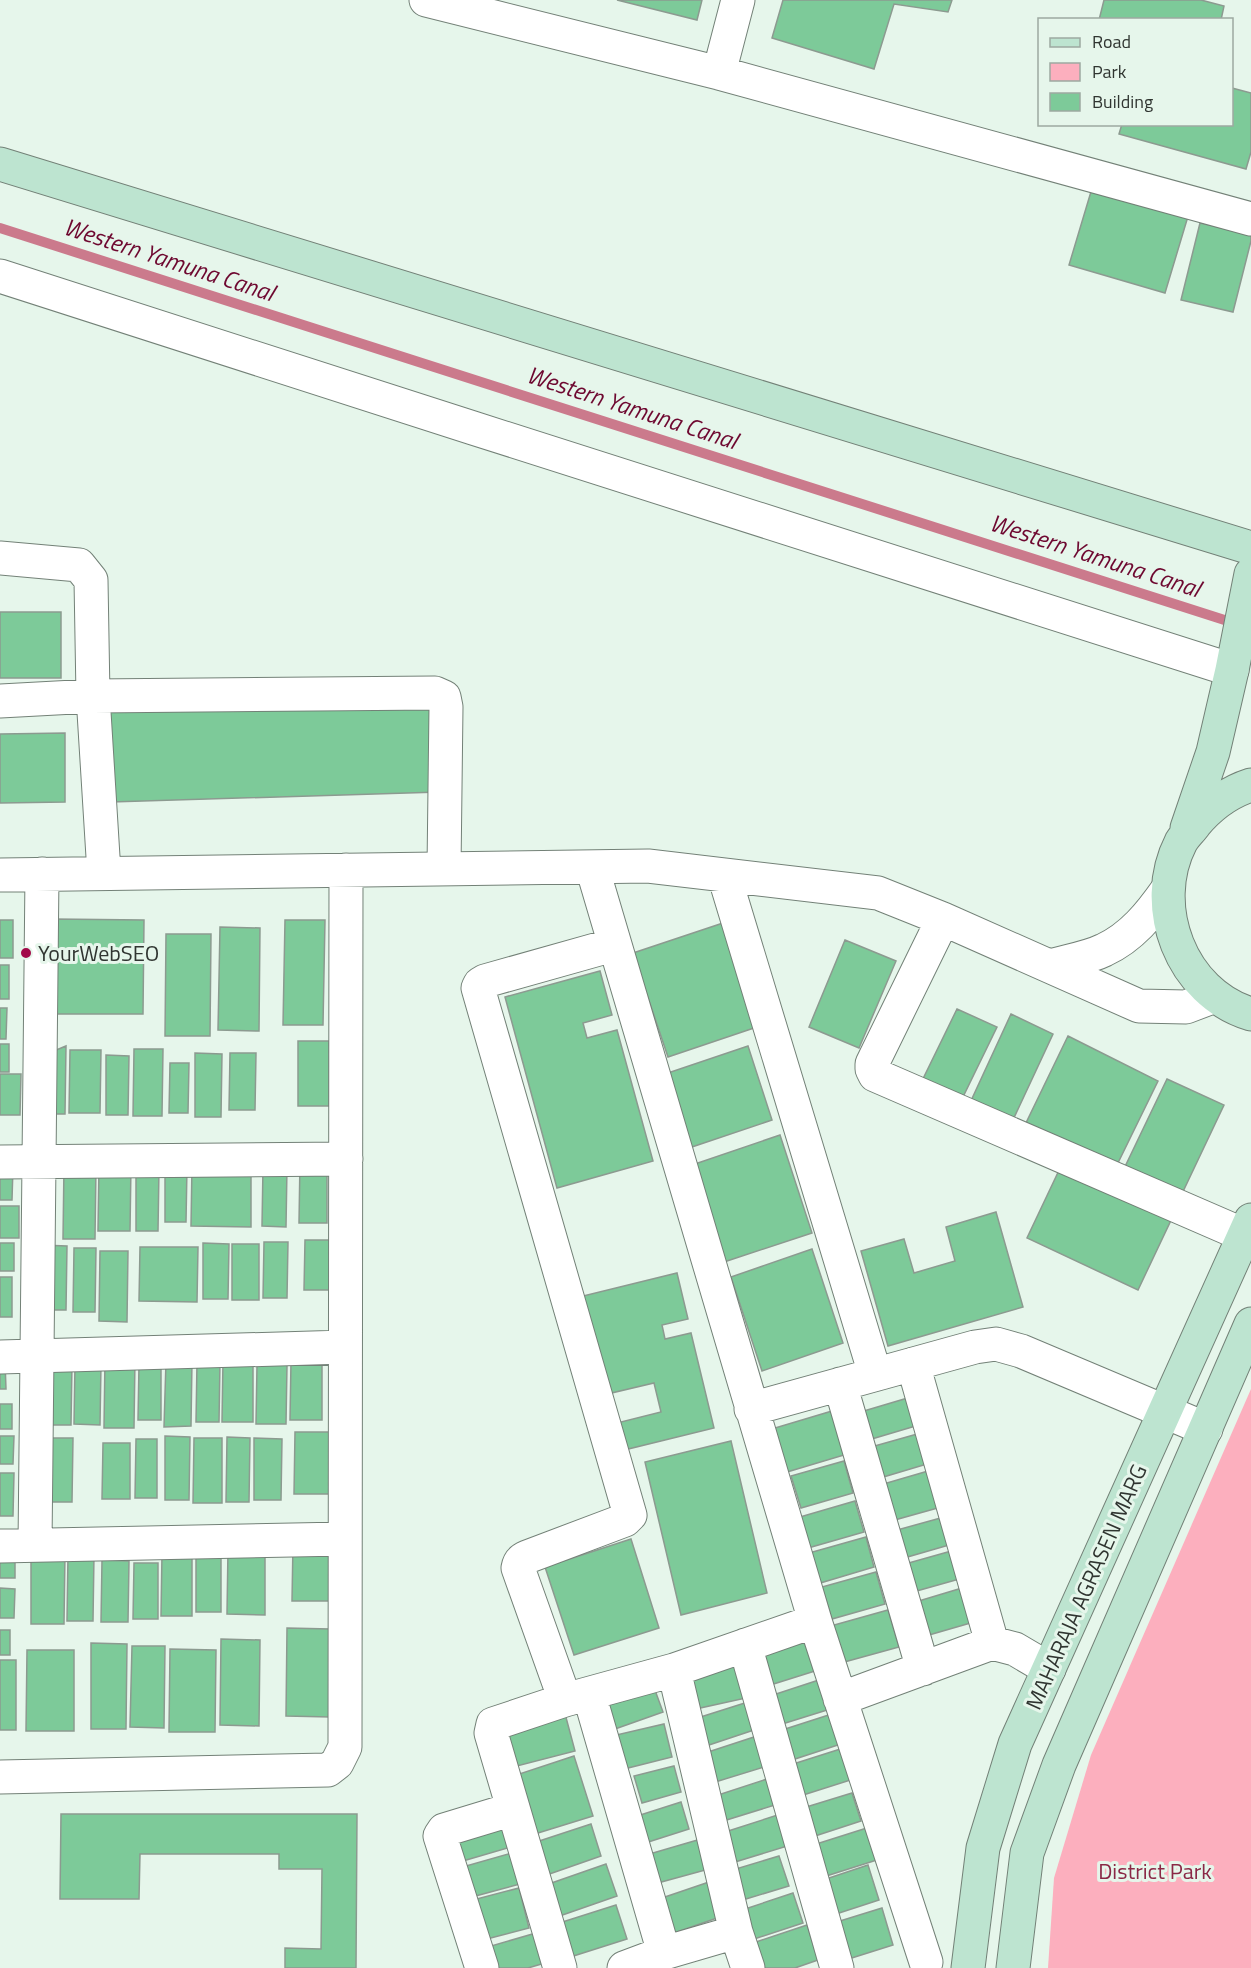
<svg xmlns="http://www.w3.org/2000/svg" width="1251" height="1968" font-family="'Titillium Web',sans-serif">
  <rect width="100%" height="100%" fill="#e6f6eb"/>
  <path fill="#fcafbe" d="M1251,1389V1968H1048L1054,1878L1091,1755Z"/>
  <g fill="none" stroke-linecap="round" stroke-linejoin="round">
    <path stroke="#cb7a8c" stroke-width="10" d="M0,228L1237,624"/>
  </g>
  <path fill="#7dca99" stroke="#8c9a90" stroke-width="1.5" d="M617,0H702L697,20Z
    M783,0H952L948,12L894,4L874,69L772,38Z
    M1104,0H1201L1224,6L1221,20H1099Z
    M1232,88L1251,93V152L1246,169L1119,134L1122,124H1232Z
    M1093,185L1189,213L1165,293L1069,265Z
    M1200,223L1251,235V241L1233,312L1181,300Z
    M0,612H61V678H0Z
    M436,699L439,792L111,802L109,709Z
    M65,733V802L0,803V734Z
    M53,919L144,920L143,1014H51Z
    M0,920H13V958H0Z
    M285,920H325L323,1025H283Z
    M723,923L757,1027L668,1057L633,953Z
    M220,927L260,928L259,1031L218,1030Z
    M166,934H211L210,1036H165Z
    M845,940L896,961L859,1048L809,1027Z
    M0,965H9V999H0Z
    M600,971L612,1015L583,1023L587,1038L617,1030L653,1161L557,1188L505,997Z
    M0,1008H7L6,1039H0Z
    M957,1009L997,1027L961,1101L921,1083Z
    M1011,1014L1053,1034L1012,1122L970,1103Z
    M1068,1036L1158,1081L1115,1169L1025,1125Z
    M298,1041H329V1106H298Z
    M0,1044H9V1072H0Z
    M66,1046L65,1114H46L49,1053Z
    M748,1046L772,1120L686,1149L662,1075Z
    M134,1049H163L162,1116H133Z
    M70,1050H101L100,1113H69Z
    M195,1053L222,1054L221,1117H195Z
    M230,1053H256L255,1110H229Z
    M106,1055L129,1056L128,1115H106Z
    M170,1063H189L188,1113H169Z
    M0,1074H21L20,1115H0Z
    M1167,1079L1224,1105L1179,1200L1122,1173Z
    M780,1135L812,1233L724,1262L692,1165Z
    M300,1161H327V1223H299Z
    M1062,1164L1173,1216L1138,1290L1027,1238Z
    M99,1165H131L130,1231H98Z
    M64,1166H96L95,1239H63Z
    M192,1166L251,1167V1227L191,1226Z
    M0,1167H13L12,1200H0Z
    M165,1167H187L186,1222H165Z
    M263,1167H287L286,1227L262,1226Z
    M136,1168H159L158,1231H136Z
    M0,1206H19V1238H0Z
    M996,1212L1023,1307L888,1346L861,1251L904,1239L914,1273L955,1261L946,1227Z
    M305,1240H334L333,1290H304Z
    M264,1242H288L287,1298H263Z
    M0,1243H14V1271H0Z
    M203,1243L229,1244L228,1299H203Z
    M232,1244H259V1300H232Z
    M40,1245L67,1246L66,1310H40Z
    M140,1247H198L197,1302L139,1301Z
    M74,1248H96L95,1312H73Z
    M812,1249L843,1343L762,1371L731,1277Z
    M100,1251H128L127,1322L99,1321Z
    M677,1273L688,1319L662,1325L665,1339L691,1333L714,1428L616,1452L609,1425L661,1412L654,1383L603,1395L579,1297Z
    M0,1277H12V1317H0Z
    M105,1359H135L134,1428H104Z
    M223,1360L253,1361V1422H222Z
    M0,1361H5L6,1389H0Z
    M166,1361H192L191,1426L164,1427Z
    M291,1361H322V1420H290Z
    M197,1362H220L219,1422H196Z
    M39,1363H72L71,1425H38Z
    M75,1364H101L100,1425L74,1424Z
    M139,1364H161V1420H138Z
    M257,1365H287L286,1424H256Z
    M911,1397L919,1425L865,1441L857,1413Z
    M0,1404H12V1429H0Z
    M832,1411L844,1455L787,1472L775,1428Z
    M928,1431L937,1461L880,1478L871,1447Z
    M295,1432H330L329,1494H294Z
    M0,1436H14L13,1464H0Z
    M165,1436L190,1437L189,1500H165Z
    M227,1437L250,1438L249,1502H226Z
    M40,1438H73L72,1502H40Z
    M194,1438H222V1503H193Z
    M254,1438L282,1439L281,1500H254Z
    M136,1439H157V1498H135Z
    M731,1441L767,1593L681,1615L645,1462Z
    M103,1443H130V1499H102Z
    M844,1461L853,1493L801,1508L791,1476Z
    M935,1469L945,1506L891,1521L880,1485Z
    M0,1473H14L13,1516H0Z
    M855,1501L864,1532L801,1550L793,1519Z
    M948,1516L956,1543L904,1558L897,1530Z
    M866,1537L874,1567L817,1584L809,1553Z
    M631,1539L659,1628L574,1655L545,1567Z
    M293,1543H334L333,1601H292Z
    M962,1548L970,1576L913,1592L905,1564Z
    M228,1549H265V1615L227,1614Z
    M0,1550H15V1578H0Z
    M31,1553H65L64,1624H31Z
    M162,1553H192V1616H161Z
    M68,1555H94L93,1621H67Z
    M196,1558H221V1612H196Z
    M102,1560L129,1561L128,1622H101Z
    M134,1563H158V1619H133Z
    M876,1572L885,1604L832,1619L822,1587Z
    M972,1585L981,1620L922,1637L912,1603Z
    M0,1588L15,1589L14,1618H0Z
    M888,1610L899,1647L837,1664L827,1627Z
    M287,1628L330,1629V1717L286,1716Z
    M0,1630H10V1655H0Z
    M221,1639L260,1640L259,1726L220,1725Z
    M806,1640L815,1671L764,1687L755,1656Z
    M91,1643L127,1644L126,1729H91Z
    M132,1646H165L164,1728L130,1727Z
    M170,1649L216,1650L215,1732H169Z
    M27,1650H74V1731H26Z
    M0,1660H16V1730H0Z
    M735,1662L746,1698L691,1710L685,1683Z
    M831,1676L840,1706L779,1725L770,1696Z
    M652,1682L663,1712L615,1729L605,1699Z
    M748,1702L757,1729L700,1748L691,1720Z
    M564,1710L575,1751L505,1769L495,1728Z
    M838,1712L847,1742L792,1760L782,1730Z
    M664,1724L672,1757L620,1770L612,1736Z
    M757,1736L767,1766L712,1783L702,1754Z
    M853,1745L863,1776L800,1796L790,1765Z
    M574,1756L593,1816L525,1837L507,1778Z
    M674,1766L681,1792L642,1803L634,1776Z
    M770,1778L778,1804L720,1822L712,1797Z
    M852,1793L861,1821L812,1837L803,1808Z
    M681,1802L689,1829L642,1844L634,1817Z
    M787,1812L797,1843L735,1862L725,1832Z
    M61,1814H357L356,1968H285V1948L321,1949L322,1869H279V1854H140L139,1899H60Z
    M502,1816L511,1847L456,1863L447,1832Z
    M591,1824L601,1856L538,1878L527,1845Z
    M870,1827L880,1859L820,1878L810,1846Z
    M701,1839L709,1869L654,1884L646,1855Z
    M512,1853L520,1884L468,1898L459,1868Z
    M779,1856L789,1886L736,1902L726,1872Z
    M606,1864L617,1896L551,1919L540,1887Z
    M868,1865L879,1900L833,1915L823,1880Z
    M709,1882L720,1917L671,1934L659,1899Z
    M519,1888L529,1928L479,1941L469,1901Z
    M793,1893L803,1923L745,1942L736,1912Z
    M616,1905L627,1939L564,1959L553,1925Z
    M882,1908L893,1945L839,1962L827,1925Z
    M807,1925L818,1960L795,1968H757L750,1944Z
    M536,1933L545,1963L528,1968H486L481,1949Z"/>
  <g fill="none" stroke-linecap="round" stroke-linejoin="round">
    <defs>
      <path id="street" d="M426,0L719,73L1251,219
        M719,73L738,0
        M0,276L473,428L1232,670
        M0,558L79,565L91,580L93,696L104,873
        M0,701L93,696L435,693L444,697L446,707L444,869
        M0,875L648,866L878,893L943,919L1139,1006L1186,1007L1215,996
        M724,875L875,1374
        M943,919L872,1064V1069L875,1075L1244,1235
        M1050,966C1067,961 1088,958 1104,950C1132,937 1150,914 1167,890
        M0,1162L346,1159
        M0,1357L345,1347
        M913,1364L992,1643
        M840,1384L923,1669
        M751,1409L975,1347L996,1344L1021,1351L1206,1429
        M35,1545L42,874
        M0,1546L344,1539
        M815,1621L926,1962
        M745,1645L837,1968
        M674,1670L736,1932L748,1968
        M589,1694L664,1953
        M840,1699L992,1643L1015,1649L1049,1669
        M565,1700L518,1568C519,1562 522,1559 527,1557L625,1520L630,1515L478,988L480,984L485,981L613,945
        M0,1777L328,1770L337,1763L345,1747L346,870
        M482,1968L440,1836L444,1830L513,1809
        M560,1968L491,1733L493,1724L565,1700L674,1670L815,1621L592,867
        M624,1968L664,1953L736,1932"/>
      <path id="secondary" d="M0,164L1251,548
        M1251,785C1229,792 1210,806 1195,824C1191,830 1185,835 1181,842C1148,906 1181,993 1251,1014
        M1187,828L1213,752L1232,670L1251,574
        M968,1968L983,1848L1015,1744L1251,1220
        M1013,1968L1027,1853L1059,1765L1251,1324"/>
    </defs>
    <use href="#street" stroke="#738177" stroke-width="35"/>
    <use href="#secondary" stroke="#738177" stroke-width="35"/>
    <use href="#street" stroke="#fff" stroke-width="33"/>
    <use href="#secondary" stroke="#bde4d0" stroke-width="33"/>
  </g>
  <circle fill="#a20949" stroke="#e6f6eb" stroke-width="2" cx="26" cy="953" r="6"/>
  <g text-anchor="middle" stroke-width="6" stroke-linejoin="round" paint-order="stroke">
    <g font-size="22" fill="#303531" stroke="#e6f6eb" text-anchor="start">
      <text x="38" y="961">YourWebSEO</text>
    </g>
    <g font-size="22" fill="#303531" stroke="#e6f6eb">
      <text transform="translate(1086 1587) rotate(-66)" y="8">MAHARAJA AGRASEN MARG</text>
    </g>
    <g font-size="22" fill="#8a2846" stroke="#e6f6eb">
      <text x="1155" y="1879">District Park</text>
    </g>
    <g font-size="24" font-style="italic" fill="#6e0830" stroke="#e6f6eb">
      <text transform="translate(169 260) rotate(18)" y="8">Western Yamuna Canal</text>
      <text transform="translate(632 408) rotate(18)" y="8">Western Yamuna Canal</text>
      <text transform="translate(1095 556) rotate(18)" y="8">Western Yamuna Canal</text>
    </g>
  </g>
  <rect x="1038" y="18" width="195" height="108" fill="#e6f6eb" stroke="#9da9a1" stroke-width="1.5"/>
  <rect x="1050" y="38" width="30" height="9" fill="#bde4d0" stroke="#9da9a1" stroke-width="1.5"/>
  <text x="1092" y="48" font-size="18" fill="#303531">Road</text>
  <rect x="1050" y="63" width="30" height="18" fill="#fcafbe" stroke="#9da9a1" stroke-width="1.5"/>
  <text x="1092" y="78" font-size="18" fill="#303531">Park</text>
  <rect x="1050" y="93" width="30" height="18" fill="#7dca99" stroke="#9da9a1" stroke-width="1.5"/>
  <text x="1092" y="108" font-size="18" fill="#303531">Building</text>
</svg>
